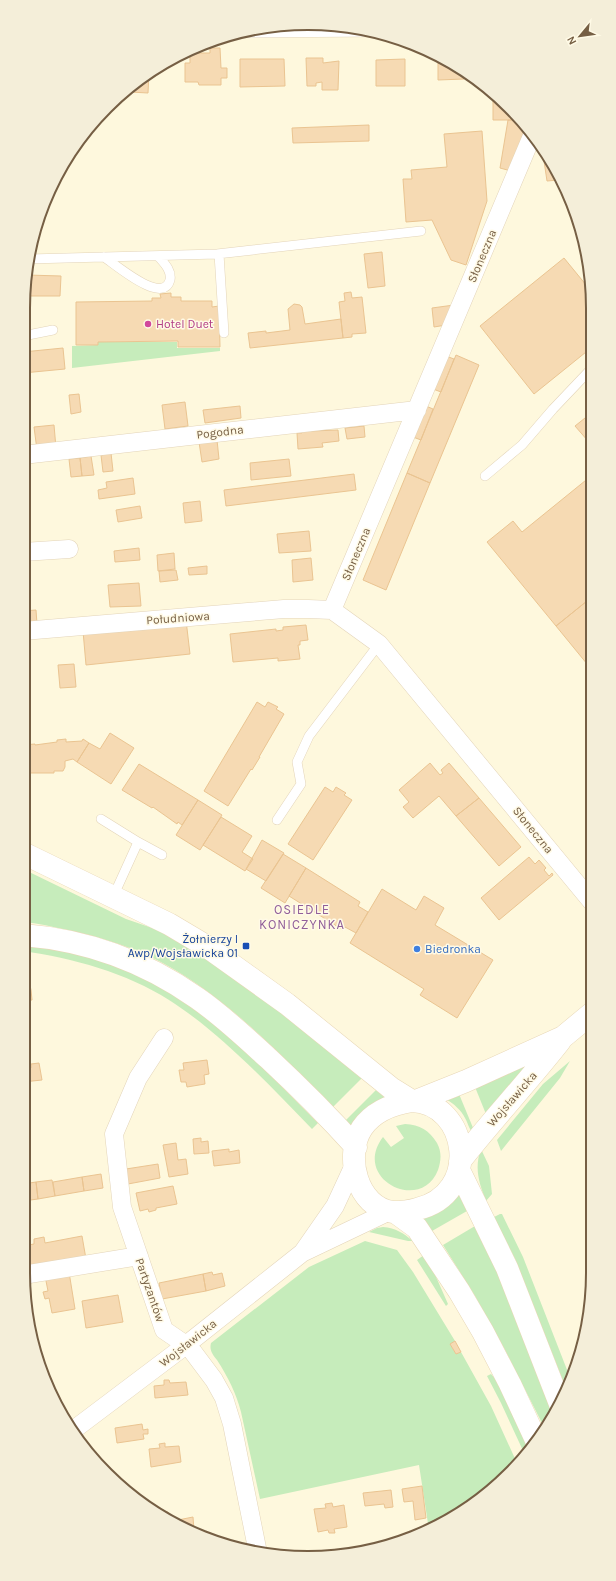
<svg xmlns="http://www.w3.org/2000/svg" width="616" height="1581" font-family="Karla,sans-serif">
  <rect width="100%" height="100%" fill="#fef8dd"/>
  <path fill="#c6ecbb" d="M98,342H177V348H220V351L72,368V346L98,345Z
    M23,869L126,919L161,931L177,939L279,1010L362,1078L332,1108C282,1054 219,990 151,957C125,945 96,936 68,930C53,927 38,923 23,922Z
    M23,943C67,949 114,961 153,983C217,1017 267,1072 318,1123L312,1129C269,1085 221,1033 169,1000C127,973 72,958 23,951Z
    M570,1061L560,1078L501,1151L497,1140L543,1084Z
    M531,1064L488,1119L475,1087Z
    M376,1090L389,1101L351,1128L345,1121Z
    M459,1094L476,1135C469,1131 469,1125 465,1118C461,1110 454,1104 446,1099Z
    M405,1124C420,1125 429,1130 437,1143C442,1152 441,1161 438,1170C421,1214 351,1179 383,1137L391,1147L404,1138L396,1126Z
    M481,1149L489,1166L492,1194L486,1201C479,1183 474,1168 481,1149Z
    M459,1194L467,1211L432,1231L421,1216Z
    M500,1214H502L523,1257L571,1380L567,1391L516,1261L494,1217Z
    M475,1226C506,1286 530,1350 555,1414L545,1429L504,1348L475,1296L443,1245Z
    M383,1227C396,1228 403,1233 413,1241H408L369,1232L377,1228Z
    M365,1241L397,1250L413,1272L455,1341L450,1344L456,1354L461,1352L491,1406L517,1463L466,1510L429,1530L419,1465L260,1499L241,1412C236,1393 228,1377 217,1360C213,1355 209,1350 211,1343L309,1267Z
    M424,1255L433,1270L448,1304L446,1306L417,1260Z
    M491,1374L499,1383L531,1450L525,1455L501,1403L487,1376Z"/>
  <path fill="#f6dab3" stroke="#eac491" d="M210,48H220L221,68H227V78H221V85H199L198,82H185V63H190V53H210Z
    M306,58H323V63L339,61L338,90H322V82L316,83V86H307Z
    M240,59H284L285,86L240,87Z
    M405,59V86H376V60Z
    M438,61H444L463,70L464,79L438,80Z
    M149,73L148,93L130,92V87Z
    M493,95L511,110V120H493Z
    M508,120H522L528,129L511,171L500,168Z
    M369,125V141L293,143L292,128Z
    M482,131L487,201L466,265L451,260L432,220L406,222L403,179H412L411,170L447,167L444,134Z
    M544,161H548L559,180L547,181Z
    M382,252L385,286L368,288L364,254Z
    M564,258L591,291V348L534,394L480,326Z
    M27,275L61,276L60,296H25Z
    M351,292L352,298L362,297L366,333L352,334V337L343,338L339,302L345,301L344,293Z
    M171,293V297H181V301H212V307L219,306L220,347H178V341L98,342V345H76V302L152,301V298H161L160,294Z
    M294,304L300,305L302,307L305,324L341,319L343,338L250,348L248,333L266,331V333L290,330L288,309Z
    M454,305L446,325L434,327L432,308Z
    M63,348L65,369L23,373V352Z
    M456,355L479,365L430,483L407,473Z
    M446,356L454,359L441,392L433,389Z
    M79,394L81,412L71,414L69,395Z
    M185,402L188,426L165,429L162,405Z
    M240,406L241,418L205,423L203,410Z
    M426,406L433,409L421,440L413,437Z
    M585,418L591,425V438L588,441L575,426Z
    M54,425L56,448L37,450L34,427Z
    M364,426L365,437L347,439L345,428Z
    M311,427V431L338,430L339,441L322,443L323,447L298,449L297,433H302V428Z
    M217,440L219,459L202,462L199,442Z
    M111,453L113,471L103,472L101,455Z
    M91,456L94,475L82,476L80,458Z
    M80,458L82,476L71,477L69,459Z
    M289,459L291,476L251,480L250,463Z
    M407,473L430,483L386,590L363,580Z
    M354,474L356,490L226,506L224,490Z
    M591,476V606L587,601L556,626L487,542L513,521L522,532Z
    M133,478L135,494L99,499L98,490L107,488L106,482Z
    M200,501L202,521L185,523L183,503Z
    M140,506L142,518L118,522L116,510Z
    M309,531L311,551L279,553L277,534Z
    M139,548L140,560L115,562L114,551Z
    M174,553L175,569L158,571L157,555Z
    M311,558L313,580L293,582L292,560Z
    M23,566H24L26,587H23Z
    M207,566V574L189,575L188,568Z
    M176,570L178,580L160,582L159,571Z
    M139,583L141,606L110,607L108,585Z
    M23,592H26L27,608L23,609Z
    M587,601L591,606L592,670L556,626Z
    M36,610L37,624L23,625V611Z
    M186,620L190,654L86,665L83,631Z
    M306,625L308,640L300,641V645H298L300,659L278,661V658L233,662L230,634L276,629V631L283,630V627Z
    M74,664L76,687L60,688L58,665Z
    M257,702L265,707L268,702L278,707L276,709L284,714L259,757H260L252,770L251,769L228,806L204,791Z
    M110,733L134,748L111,784L77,762L89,743L100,749Z
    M66,739V742L82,741L83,739L89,743L77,762L73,759L65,761V767L63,771H54V773H23V742V745L35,744V745L57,742V740Z
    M430,763L440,775L443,773L441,770L449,763L479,798L456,816L439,796L413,818L403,807L409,802L399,790Z
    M139,764L198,800L182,825L178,822L177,824L153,807L152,808L122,790Z
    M325,787L333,792L336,787L346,793L344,795L352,800L313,860L288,844Z
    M479,798L521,847L499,866L456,816Z
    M198,800L222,815L200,850L176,835Z
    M221,817L252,836L242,852L253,859L245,871L203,845Z
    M262,840L284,853L266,881L246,869Z
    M283,854L306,868L285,903L261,888Z
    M529,857L535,864L539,860L546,868L544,870L549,876L552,873L553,875L499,920L481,898Z
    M306,868L360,902L358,906L368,912L356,933L345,927L343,930L289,896Z
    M382,889L416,910L424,896L444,908L435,925L493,960L457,1018L420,995L424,989L350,943Z
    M23,981H29L31,990L23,991Z
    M31,990L32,1000L23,1001V991Z
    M207,1060L209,1074L204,1075L205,1084L187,1087L186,1082H181L179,1070H184L183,1063Z
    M39,1063L42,1080L23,1082V1069L31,1068V1064Z
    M23,1123L27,1151L23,1152Z
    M201,1138V1142L208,1141L209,1153L194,1154L193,1139Z
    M176,1143L178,1160L186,1159L188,1174L169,1177L163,1145Z
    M229,1149V1152L239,1150L240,1163L214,1166L212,1151Z
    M158,1164L160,1178L128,1184L126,1169Z
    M101,1174L103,1188L84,1191L82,1177Z
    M82,1177L84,1191L55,1196L53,1182Z
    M52,1180L55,1196L38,1199L36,1182Z
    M36,1182L38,1199L23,1201V1184Z
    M173,1186L177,1204L156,1208V1210L149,1212L148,1209L140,1211L136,1193Z
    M82,1236L86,1259L23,1271V1246L34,1244V1239L44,1237L45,1243Z
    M69,1272L75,1309L52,1313L49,1298L45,1299L43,1292L48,1291L45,1276Z
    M212,1272L213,1275L222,1273L225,1286L206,1291L203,1274Z
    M203,1274L206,1291L162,1299L159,1283Z
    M118,1295L123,1322L86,1328L82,1301Z
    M455,1341L461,1352L456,1354L450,1344Z
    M164,1380H169L170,1383L186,1382L188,1395L155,1398L154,1386L164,1385Z
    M142,1424L143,1430L148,1429V1434H143L144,1439L117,1443L115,1428Z
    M165,1443V1447L179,1446L181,1462L151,1467L149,1449L160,1448L159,1444Z
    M422,1486L426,1518L415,1520L413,1501L404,1502L402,1489Z
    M391,1490L393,1507L385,1508L384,1504L365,1506L363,1493Z
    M332,1503L333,1507L344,1505L347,1527L334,1529L335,1533H329L328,1530L318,1532L314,1509L326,1508L325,1504Z
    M168,1512L169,1521L158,1513Z
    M193,1517L194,1530L190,1531L173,1523V1521Z"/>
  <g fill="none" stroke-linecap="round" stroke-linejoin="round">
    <defs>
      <path id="lane" d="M241,33L375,32
        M219,254L224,333
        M104,257C115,264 163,306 170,280C172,270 163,262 158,256
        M29,259L217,254L421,231
        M23,336L53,330
        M485,476L522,445L553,409L591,369
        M101,819L138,842
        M277,820L301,784L297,762L309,736L379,644
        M113,897L138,842L162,855"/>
      <path id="street" d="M532,136L332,610L379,644L592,902
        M23,455L417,410
        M23,552L69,549
        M23,631L284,609H308L332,610
        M164,1038L138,1078L114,1134L122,1207L164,1330L186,1345L193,1352L214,1380L224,1398L232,1424L258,1553
        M303,1252L335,1206L354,1165
        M23,1275L139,1256
        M72,1431L186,1345L302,1253L390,1211"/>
      <path id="secondary" d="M23,853L169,924L206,946L287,1004L391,1088L412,1101
        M23,935C86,940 146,962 197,998C223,1016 246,1038 269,1059C299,1087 328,1116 356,1147
        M412,1101C469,1103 482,1194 417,1209C410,1211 401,1212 393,1212C357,1208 344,1155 362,1128C373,1112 393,1104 412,1101Z
        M416,1101L466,1081L563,1037L592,1013
        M460,1161C492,1120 528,1082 560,1041
        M459,1170L507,1268L560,1404
        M395,1212L417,1228L459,1291L483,1332L510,1384L537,1442"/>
    </defs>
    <use href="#lane" stroke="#e3d4b9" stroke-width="10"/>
    <use href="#street" stroke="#e3d4b9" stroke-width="19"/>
    <use href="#secondary" stroke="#e8d7b6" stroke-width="23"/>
    <use href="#lane" stroke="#fff" stroke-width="9"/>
    <use href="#street" stroke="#fff" stroke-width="18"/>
    <use href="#secondary" stroke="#fff" stroke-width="22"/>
  </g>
  <circle fill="#d1479c" stroke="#fffae6" stroke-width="1.5" cx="148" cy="324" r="4"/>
  <rect fill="#1a4fb4" stroke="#fffae6" stroke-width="1.5" x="242" y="942" width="8" height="8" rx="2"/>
  <circle fill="#3f7fe0" stroke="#fffae6" stroke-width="1.5" cx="417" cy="949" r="4"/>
  <g text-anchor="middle" stroke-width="3" stroke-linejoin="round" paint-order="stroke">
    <g font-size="12" fill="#765f44" stroke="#fffae6">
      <text transform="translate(482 256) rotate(-67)" y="4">Słoneczna</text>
      <text transform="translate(220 432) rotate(-7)" y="4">Pogodna</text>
      <text transform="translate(356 554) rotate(-67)" y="4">Słoneczna</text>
      <text transform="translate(178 618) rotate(-4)" y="4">Południowa</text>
      <text transform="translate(533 830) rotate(51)" y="4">Słoneczna</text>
      <text transform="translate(512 1099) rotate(-49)" y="4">Wojsławicka</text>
      <text transform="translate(150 1290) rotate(71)" y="4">Partyzantów</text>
      <text transform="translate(188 1343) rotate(-38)" y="4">Wojsławicka</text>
    </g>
    <g font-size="12" fill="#b23c85" stroke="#fffae6" text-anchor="start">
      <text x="156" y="328">Hotel Duet</text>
    </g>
    <g font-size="12" fill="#164399" stroke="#fffae6" text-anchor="end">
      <text x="238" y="943">Żołnierzy I<tspan x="238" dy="14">Awp/Wojsławicka 01</tspan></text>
    </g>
    <g font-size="12" fill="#366cbe" stroke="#fffae6" text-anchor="start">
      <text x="425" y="953">Biedronka</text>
    </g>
    <g font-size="13" letter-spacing="1" fill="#915f9a" stroke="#fffae6">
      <text x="302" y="914">OSIEDLE<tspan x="302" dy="15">KONICZYNKA</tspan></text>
    </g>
  </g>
  <path d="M0 0H616V1581H0ZM308 30H308A278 278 0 0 1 586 308V1273A278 278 0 0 1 308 1551H308A278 278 0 0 1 30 1273V308A278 278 0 0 1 308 30Z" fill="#f4eed9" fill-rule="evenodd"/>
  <path fill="none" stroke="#765f44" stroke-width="2" d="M308 30H308A278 278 0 0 1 586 308V1273A278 278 0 0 1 308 1551H308A278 278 0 0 1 30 1273V308A278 278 0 0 1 308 30Z"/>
  <g transform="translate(580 36) rotate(241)" stroke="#fffae6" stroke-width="3" paint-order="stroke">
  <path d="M0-3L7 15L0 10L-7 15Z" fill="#765f44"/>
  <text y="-6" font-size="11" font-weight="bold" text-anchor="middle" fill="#765f44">N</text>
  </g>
</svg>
